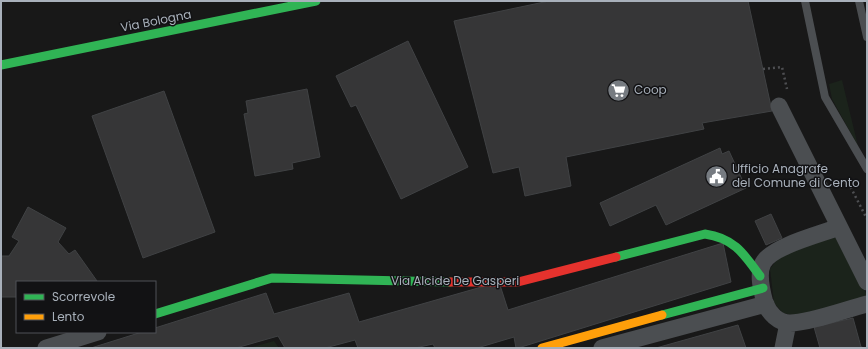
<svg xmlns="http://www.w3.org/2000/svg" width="868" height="349" font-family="Poppins,sans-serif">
  <rect width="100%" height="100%" fill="#181818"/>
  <path fill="#1b231b" d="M842,80L858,146L832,99L829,84Z
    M836,235L867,295V298L797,316L783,313L774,303L770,269L779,257Z
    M274,341L279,348H249Z"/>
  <path fill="#363637" stroke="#404244" d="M549,1H748L772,111L702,123L704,129L566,157L571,186L525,196L519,167L493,173L454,21Z
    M408,41L468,167L401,199L356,105L351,107L336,76Z
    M307,89L320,157L292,163L293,169L255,176L244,114L248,113L246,101Z
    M164,91L215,232L143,258L92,116Z
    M720,148L722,154L729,151L746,188L666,225L656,205L610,226L600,203Z
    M28,207L66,228L58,242L69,254L75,250L97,281L17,282V297H1V256H9L19,241L12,237Z
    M771,214L782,238L766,245L755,221Z
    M723,243L731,282L518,348H516L514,337L477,348H435L433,344L415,348H358L355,340L325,348H285L278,336L236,348H91L142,332H155V328L266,293L274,314L349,293L359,322L499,282L508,310Z
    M853,318L861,347L865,348H820L814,327Z
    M738,325L746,348H656Z"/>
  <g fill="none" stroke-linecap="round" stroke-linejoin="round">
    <path stroke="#4e4f52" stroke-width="2.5" stroke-dasharray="2 3" stroke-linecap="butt" d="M763,69L782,67L787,89
      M839,184L848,182L867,219"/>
    <path stroke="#4b4e51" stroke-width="8" d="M805,1L825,97L867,169
      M859,1L867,37"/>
    <path stroke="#4b4e51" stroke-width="17" d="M779,106L867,282
      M839,227C821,234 772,246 763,263C757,274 762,292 765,303C769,313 778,323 790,323C809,323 847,309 867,304
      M46,348L98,332
      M602,348L766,304
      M783,348L788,323"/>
    <path stroke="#30b455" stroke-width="9" d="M1,65L316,1
      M616,257L705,234C734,238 744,254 760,276
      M155,314L272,278L450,282
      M662,315L763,288"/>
    <path stroke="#ff9f0a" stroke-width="9" d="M542,348L662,315"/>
    <path stroke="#e5322d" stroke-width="9" d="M450,282H518L616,257"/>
  </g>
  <defs>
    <symbol id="supermarket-disc" viewBox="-11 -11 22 22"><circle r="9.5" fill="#767b81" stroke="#121214"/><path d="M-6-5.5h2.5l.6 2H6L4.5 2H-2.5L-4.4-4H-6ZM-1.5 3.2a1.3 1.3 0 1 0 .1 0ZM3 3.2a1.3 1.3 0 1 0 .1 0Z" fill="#fff"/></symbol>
    <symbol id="civic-disc" viewBox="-11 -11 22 22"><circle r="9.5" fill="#767b81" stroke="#121214"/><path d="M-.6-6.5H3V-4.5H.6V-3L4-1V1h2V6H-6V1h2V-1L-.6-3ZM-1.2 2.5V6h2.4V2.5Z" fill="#fff"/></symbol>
  </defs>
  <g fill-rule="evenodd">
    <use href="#supermarket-disc" x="606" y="78" width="25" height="25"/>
    <use href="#civic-disc" x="704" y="164" width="25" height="25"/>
  </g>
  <g text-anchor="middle" stroke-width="3" stroke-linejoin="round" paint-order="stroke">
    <g font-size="12" fill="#a8b0ba" stroke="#121214">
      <text transform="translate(156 21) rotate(-11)" y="4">Via Bologna</text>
      <text x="455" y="285">Via Alcide De Gasperi</text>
    </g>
    <g font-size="12" fill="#a8b0ba" stroke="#121214" text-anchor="start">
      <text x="634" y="94">Coop</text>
      <text x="732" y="173">Ufficio Anagrafe<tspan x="732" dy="14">del Comune di Cento</tspan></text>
    </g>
  </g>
  <rect width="868" height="349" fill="none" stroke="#a8b0ba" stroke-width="4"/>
  <rect x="16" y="281" width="140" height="52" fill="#121214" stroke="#4e5156"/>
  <rect x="24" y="294" width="20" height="6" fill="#30b455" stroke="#4e5156"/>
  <text x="52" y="301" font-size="12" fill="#a8b0ba">Scorrevole</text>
  <rect x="24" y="314" width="20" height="6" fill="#ff9f0a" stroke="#4e5156"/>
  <text x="52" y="321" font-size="12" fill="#a8b0ba">Lento</text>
</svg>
